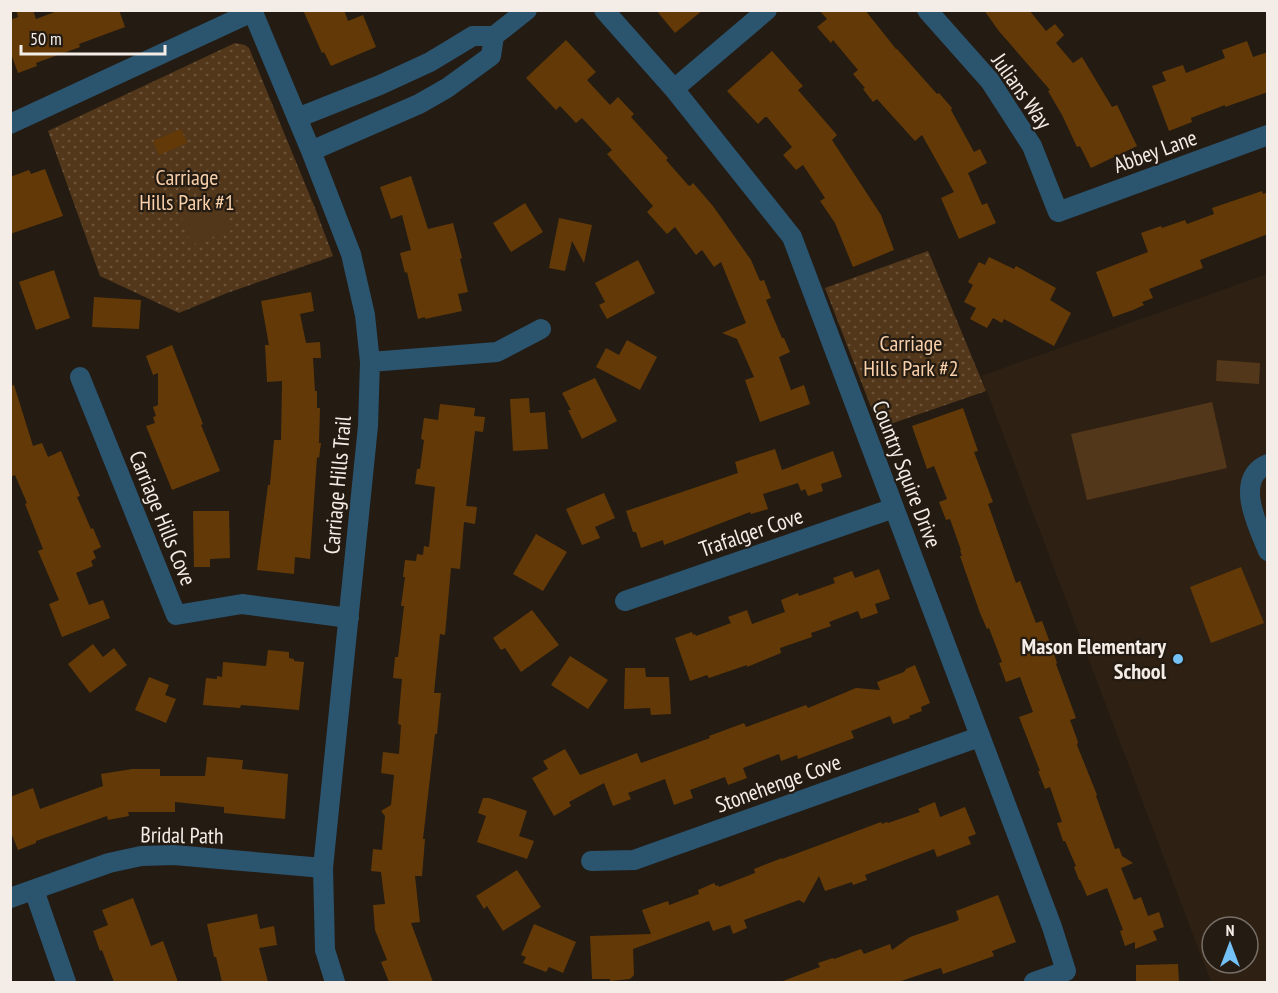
<svg xmlns="http://www.w3.org/2000/svg" width="1278" height="993" font-family="'PT Sans Narrow',sans-serif">
  <defs>
    <pattern id="grass-dots" width="8" height="8" patternUnits="userSpaceOnUse" patternTransform="scale(1.5)"><rect width="8" height="8" fill="#53371a"/><path d="M2 2h.1M6 6h.1" fill="none" stroke="#6c543b" stroke-width="1.8" stroke-linecap="round"/></pattern>
  </defs>
  <rect width="100%" height="100%" fill="#241b12"/>
  <path fill="#2e2012" fill-rule="evenodd" d="M1267,274V982H1211L981,376ZM1212,927H1248V963H1212Z"/>
  <path fill="url(#grass-dots)" d="M235,43L245,45L249,48L315,208L333,256L227,293L179,313L100,276L48,131Z
    M928,251L986,391L879,428L825,288Z"/>
  <path fill="#53371a" d="M220,195L232,230L191,245L179,209Z
    M1217,360L1260,363L1259,384L1216,381Z
    M1212,402L1227,468L1087,500L1071,434Z"/>
  <path fill="#633a07" d="M16,10H33L36,19L60,10H119L125,27L79,44L80,47L36,63L37,66L18,73L10,51V20L18,17Z
    M303,10H344L348,21L363,15L376,47L331,66L324,52L322,53Z
    M656,10H703L675,33Z
    M819,10H865L896,49H897L937,94L939,93L952,108L951,110L974,152L980,149L987,163L968,173L982,205L987,203L996,223L959,239L941,198L954,192L922,135L915,141L877,99L873,102L863,89L865,88L853,74L858,70L833,40L831,43L817,27L827,19Z
    M984,10H1029L1046,31L1055,24L1064,35L1056,43L1073,63L1082,57L1112,107L1117,105L1137,146L1091,168L1080,146L1077,147L1062,115L1048,91L1050,90L998,30Z
    M566,40L596,72L587,80L610,105L618,97L634,114L631,117L668,158L666,160L688,185L690,186L693,183L713,206L751,260L760,281L764,280L771,298L766,300L782,338H784L790,352L779,357L791,390L804,385L810,404L760,422L745,380L754,377L737,339L722,333L746,323L721,262L714,267L702,250L696,255L675,227L667,234L647,212L653,206L607,154L612,150L582,118L576,123L560,106L556,110L526,78Z
    M1247,41L1253,57L1268,52V92L1225,107V105L1191,118L1192,122L1169,131L1152,86L1166,81L1162,72L1183,65L1186,73L1225,58L1222,50Z
    M772,51L803,86L798,90L837,135L832,140L881,215L894,250L853,267L835,223L820,201L825,198L803,165L796,170L783,155L792,147L767,117H765L758,124L727,91Z
    M181,129L187,143L159,155L153,141Z
    M45,169L63,216L10,234V177L29,170L31,174Z
    M411,176L428,229L453,223L462,258L460,259L468,292L458,294L462,311L425,319V317L418,319L407,272L405,273L400,253L411,250L402,215L391,219L380,187Z
    M1262,191L1263,194L1268,192V234L1200,260L1203,268L1149,289L1153,298L1142,302L1144,305L1133,310L1113,317L1096,272L1148,252L1141,233L1161,226L1162,228L1185,220L1187,224L1214,214L1212,208Z
    M525,203L543,232L511,252L493,223Z
    M559,218L592,225L584,263L572,241L565,271L549,268Z
    M989,257L1014,269L1016,266L1056,288L1050,300L1071,313L1054,346L1004,319L1002,323L993,318L987,328L970,319L976,308L964,302L973,285L968,282L979,262L985,265Z
    M638,260L655,293L607,319L599,305L605,302L595,283Z
    M54,270L70,318L36,330L19,282Z
    M311,292L314,311L300,314L306,343L320,342L321,358H313L315,391H317V408H320L319,443H321L319,458L317,457L310,559L295,557L294,574L257,570L268,485H270L274,440H281L282,381L267,382L265,345H269L261,301Z
    M94,297L141,300L139,329L92,327Z
    M627,340L657,357L640,390L596,367L606,348L619,355Z
    M172,345L203,424L201,425L220,471L172,490L146,426L155,423L153,417L156,416L153,407L158,405V373L153,375L146,356Z
    M595,378L617,421L582,439L568,410H571L562,393Z
    M14,385L33,446L42,443L48,457L61,451L80,496L77,497L91,529L93,528L101,547L93,551L96,558L91,561L93,566L76,573L89,605L103,600L110,618L62,637L49,604L59,600L38,551L43,549L25,504L27,503L15,475L10,477V386Z
    M529,398L530,413L545,412L548,449L513,451L510,399Z
    M440,404L475,408L474,416L485,417L483,432L475,431L466,506L477,507L475,524L464,522L460,569L451,568L445,635L440,634L434,693H441L437,734H435L423,839H425L422,876H415L420,922L411,923L433,982H389L381,962L387,960L375,930L373,905L385,904L381,872L371,871L373,849L382,850L385,816L381,811L391,805L394,775L381,773L383,752L399,754L401,725L398,724L402,679L393,678L395,657H398L404,606H401L405,577H403L405,560L416,561L417,554L423,555L424,546L429,547L435,487L415,484L417,469H420L424,440L421,439L424,418L438,420Z
    M963,408L978,451L974,452L993,502L988,504L1016,583L1020,581L1036,623L1042,621L1052,648L1057,663L1056,664L1076,718L1070,720L1078,742L1077,745L1097,795L1096,796L1115,849L1119,848L1122,856L1133,863L1121,868L1134,900L1141,897L1148,916L1159,912L1164,927L1153,931L1157,940L1135,949V942L1125,946L1120,931L1123,930L1107,888L1087,896L1080,880H1079L1074,867L1076,866L1065,841H1063L1057,823L1062,822L1050,787L1045,789L1038,771H1040L1019,717L1033,712L1020,677L1006,682L999,663L1002,662L989,628L987,629L980,613L960,556H962L960,550H961L950,519L946,520L939,502L947,499L934,466L927,469L912,426Z
    M775,449L782,470L833,451L842,477L821,484L823,491L808,496L805,489L801,491L798,483L763,494L768,509L751,514L750,512L664,545L663,540L641,548L636,532H633L626,511L738,473L735,462Z
    M604,493L615,518L595,527L600,538L582,545L566,509Z
    M193,511H229L230,558L210,559V567H194Z
    M536,534L567,552L543,591L513,574Z
    M1241,567L1264,623L1211,643L1190,587Z
    M879,569L890,599L875,604L878,613L861,619L858,611L829,622L831,626L811,633L812,637L780,648L781,653L747,667V665L709,678L707,675L690,681L675,638L692,632L693,635L695,634L696,636L731,623L728,617L747,610L752,624L785,612L781,600L798,593L799,596L835,583L833,578L852,571L855,578Z
    M532,610L559,645L521,672L505,648L501,650L493,638Z
    M93,644L103,657L114,648L127,665L90,693L68,664Z
    M268,650L289,652V658L294,659V661L304,662L299,710L241,705L240,708L203,705L206,678L217,679V676L222,677L223,662L266,666Z
    M570,656L608,680L588,709L551,685Z
    M915,665L930,703L921,707L922,711L909,716L910,718L893,724L890,716L851,731L854,738L798,759L797,755L781,761L779,754L743,768L747,778L728,785L725,777L690,790L693,798L674,805L665,779L628,793L631,799L613,806L604,783L569,802L571,806L554,816L532,778L548,769L543,761L565,749L580,775L637,753L641,763L710,738L709,736L744,723L746,727L806,705L808,708L856,688L880,690L877,682L904,672L906,669Z
    M625,668H645L646,677H669L671,714L651,715L650,708L624,709Z
    M149,677L169,685L165,695L176,699L166,723L135,710Z
    M207,757L243,760L242,769L288,774L285,819L224,813V807L175,802V812H128L129,816L108,820L107,816L36,841V843L18,850L10,830V797L33,788L40,809L103,786L101,774L132,769H160V776H205Z
    M483,798H489L527,811L519,836L534,841L527,859L477,842L486,816L478,813Z
    M935,802L940,817L965,807L976,834L968,837L971,844L937,857L934,849L865,875L867,880L853,885L852,882L825,891L819,876L804,903L799,900L744,920L747,928L733,934L730,925L713,931L709,921L633,949L634,975L630,979L610,981V979H592L590,936L651,934L642,910L668,901L669,905L699,894L698,890L714,883L716,886L718,885L719,887L755,873L754,869L782,858V859L881,822L882,824L887,822L888,823L920,812L918,809Z
    M517,870L541,907L503,931L487,906L484,909L476,896Z
    M998,895L1016,942L992,951L994,956L943,974L941,968L937,969L898,982H783V981L820,967L818,963L833,958L834,959L861,949L864,954L890,944L892,950L910,937L957,921L959,919L956,911Z
    M133,898L151,946L163,941L178,982H114L102,950L100,951L93,931L108,925L102,910Z
    M257,914L260,929L274,926L277,945L259,948L268,982H222L216,957H214L207,924Z
    M534,924L576,942L563,973L549,967L546,972L523,963L526,957L521,955Z
    M1178,964L1179,982H1136V965Z"/>
  <g fill="none" stroke-linecap="round" stroke-linejoin="round">
    <path stroke="#2b546f" stroke-width="20" d="M252,10L311,151L351,254L365,315L370,362L368,426L323,868L325,950L335,982
      M604,10L674,89L792,237L1052,927L1066,971L1034,982
      M927,10L990,81L1032,146L1058,212L1268,135
      M674,89L767,10
      M297,118L380,85L430,62L473,36H494L527,10
      M10,124L252,12
      M311,151L419,104L447,88L491,56L494,36
      M370,362L497,352L541,329
      M80,377L176,615L242,604L349,618
      M1268,464C1233,479 1258,526 1268,551
      M625,601L894,508
      M591,861L634,860L979,737
      M34,890L66,982
      M10,898L109,863L141,856L174,855L323,868"/>
  </g>
  <circle fill="#73c1f5" stroke="#241b12" stroke-width="2" cx="1178" cy="659" r="6"/>
  <g text-anchor="middle" stroke-width="4.5" stroke-linejoin="round" paint-order="stroke">
    <g font-size="22" fill="#f4ede7" stroke="#241b12">
      <text transform="translate(1022 91) rotate(55)" y="8">Julians Way</text>
      <text transform="translate(1155 151) rotate(-20)" y="8">Abbey Lane</text>
      <text transform="translate(907 474) rotate(69)" y="8">Country Squire Drive</text>
      <text transform="translate(337 485) rotate(-85)" y="8">Carriage Hills Trail</text>
      <text transform="translate(163 518) rotate(68)" y="8">Carriage Hills Cove</text>
      <text transform="translate(751 532) rotate(-19)" y="8">Trafalger Cove</text>
      <text transform="translate(778 783) rotate(-20)" y="8">Stonehenge Cove</text>
      <text transform="translate(182 835) rotate(1)" y="8">Bridal Path</text>
    </g>
    <g font-size="22" fill="#f9d0aa" stroke="#241b12">
      <text x="187" y="185">Carriage<tspan x="187" dy="25">Hills Park #1</tspan></text>
      <text x="911" y="351">Carriage<tspan x="911" dy="25">Hills Park #2</tspan></text>
    </g>
    <g font-size="22" font-weight="bold" fill="#f4ede7" stroke="#241b12" text-anchor="end">
      <text x="1166" y="654">Mason Elementary<tspan x="1166" dy="25">School</tspan></text>
    </g>
  </g>
  <rect width="1278" height="993" fill="none" stroke="#f4ede7" stroke-width="24"/>
  <g transform="translate(1230 945)"><circle r="28" fill="#241b12" stroke="#776f67" stroke-width="1.5"/>
  <path d="M0-4.5L10 22L0 15L-10 22Z" fill="#73c1f5"/>
  <text y="-9" font-size="16" font-weight="bold" text-anchor="middle" fill="#f4ede7">N</text>
  </g>
  <path d="M21 45v9h144v-9" fill="none" stroke="#f4ede7" stroke-width="3"/>
  <text x="30" y="45" font-size="18" fill="#f4ede7" stroke="#241b12" stroke-width="4.5" paint-order="stroke">50 m</text>
</svg>
